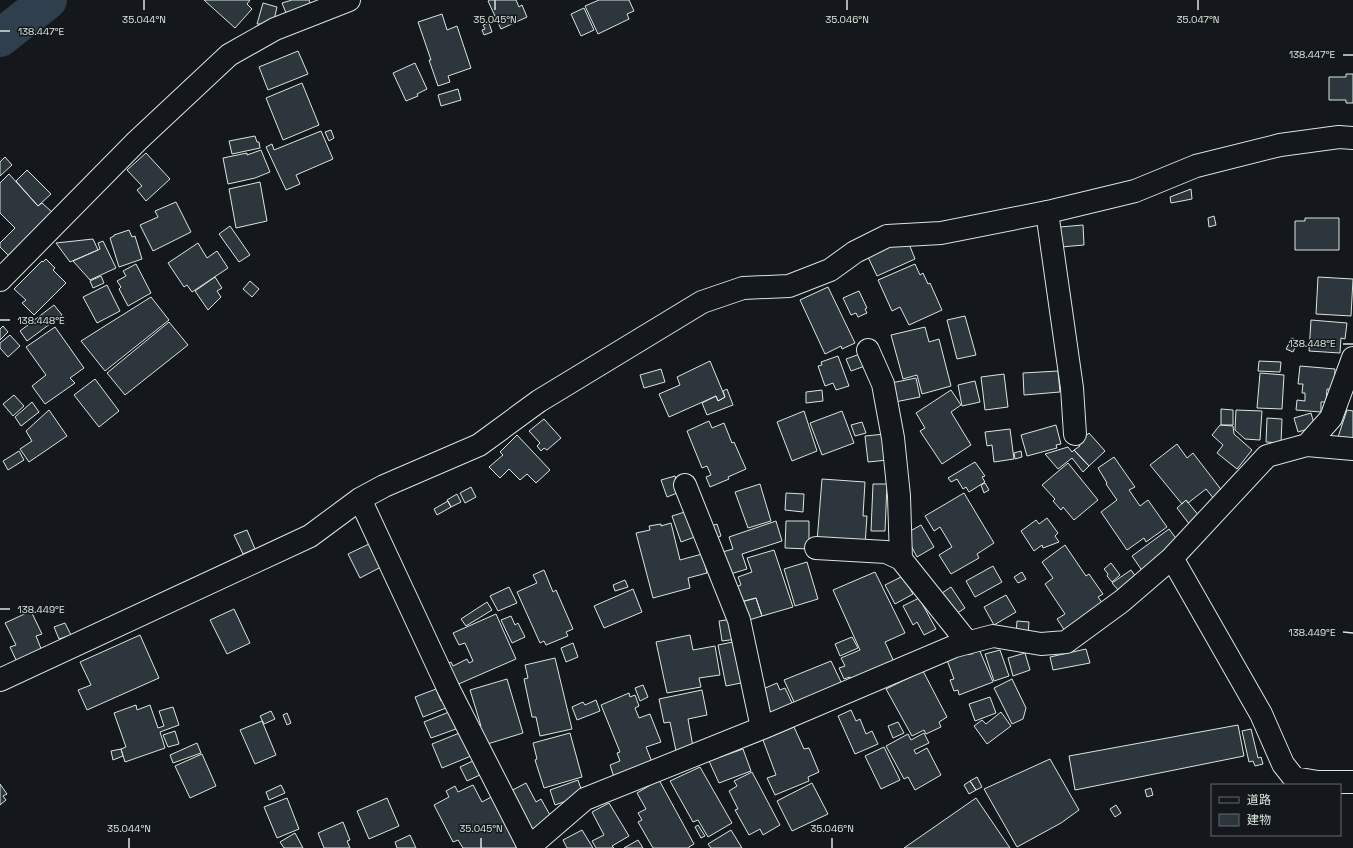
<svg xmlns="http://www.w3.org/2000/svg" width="1353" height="848" font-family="'Space Grotesk','Noto Sans JP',sans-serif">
  <rect width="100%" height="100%" fill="#14181c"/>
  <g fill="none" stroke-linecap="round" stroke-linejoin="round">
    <path stroke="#2f3f4d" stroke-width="38" d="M0,38L48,0"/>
  </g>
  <path fill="#2c363c" stroke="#d8e6dc" d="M204,0H250L247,4L252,9L235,28Z
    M292,0H309L311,5L286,13L282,3Z
    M490,0H516L519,7L522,5L527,17L501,29L488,1Z
    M599,0H629L634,11L627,14L629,19L598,34L585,6Z
    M263,3L277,7L273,24H257Z
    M584,8L594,30L581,36L571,14Z
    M442,14L447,30L457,26L471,68L448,76L450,82L438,86L429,60H431L418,22Z
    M489,23L492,32L484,35L482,30L485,29L483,25Z
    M298,51L308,74L268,90L259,67Z
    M415,63L427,89L417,94L418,96L406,101L393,73Z
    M1346,74H1353V103H1346V100H1329V77H1346Z
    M302,83L319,125L283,140L266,98Z
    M458,89L461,100L441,106L438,95Z
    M331,130L334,138L329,141L325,132Z
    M321,131L333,159L296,175L300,184L286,190L266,147L272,144L274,150Z
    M255,136L257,142H259L260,148L232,154L229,141Z
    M261,150L270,172L255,178L228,184L223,158L247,153V155Z
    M146,153L170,179L146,201L137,190L142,186L127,170Z
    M5,157L12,165L0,176V162Z
    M27,170L51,194L38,206L16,181Z
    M9,174L38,206L42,203L53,213L9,256L0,247V243L15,228L0,213V183Z
    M260,182L267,221L236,228L229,189Z
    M1191,189L1192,199L1171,203L1170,197Z
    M176,202L191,232L153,251L140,225L158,217L155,211Z
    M1214,216L1216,225L1209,227L1208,218Z
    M1305,218H1339V250H1295V221H1305Z
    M1083,225L1084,245L1061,247L1060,227Z
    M230,226L250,255L239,262L219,234Z
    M129,230L132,237L135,236L142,259L119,267L110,238L114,236V235Z
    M93,239L98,250L70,262L56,243Z
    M103,241L116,268L90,280L73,261L100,249L98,243Z
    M198,243L207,258L217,251L228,268L192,292L187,285L184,287L168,263Z
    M909,244L915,259L877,276L867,255L882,247Z
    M46,259L55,268L53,270L66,283L34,315L22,303L26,300L14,289L42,261L43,262Z
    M136,264L151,293L128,306L119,289L121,287L117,281L126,276L123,271Z
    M915,264L920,275L923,273L928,284L930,283L942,310L909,325L900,307L892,311L878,280Z
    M101,276L104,283L93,288L90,281Z
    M215,277L222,288L217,291L221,297L208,310L195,291Z
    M1318,277L1353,279L1351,316L1316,314Z
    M250,281L259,289L252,297L243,289Z
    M107,285L120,311L97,323L83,297Z
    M828,287L855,343L842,349L841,346L825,354L800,300Z
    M859,291L867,308L865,309L867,313L858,317L856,313L851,315L843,298Z
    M151,297L169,320L105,371L81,341Z
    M54,305L62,315L27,341L20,331Z
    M965,316L976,355L957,359L947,320Z
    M1311,320L1347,323L1345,339L1341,338L1340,353L1309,351Z
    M169,322L188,345L125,395L107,373Z
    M3,326L8,332L0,340V329Z
    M55,327L84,368L70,378L75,383L45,404L32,386L46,375L26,347Z
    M925,327L929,342L939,339L951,386L922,394L917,375L903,379L891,335Z
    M10,335L20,346L8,357L0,348V343Z
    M1292,338L1298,341L1293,352L1286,349Z
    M860,354L865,366L851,371L846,359Z
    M838,356L849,386L836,390L833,383L825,386L818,366L822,365L821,362Z
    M710,361L725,397L718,401L716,396L669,417L659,394L680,385L677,377Z
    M1259,361L1281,362L1280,372L1258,371Z
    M1300,366L1335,369L1334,390L1327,389L1326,402H1321V412L1296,410L1297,400L1305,401V393H1302L1303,384H1298Z
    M661,369L665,382L644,388L640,375Z
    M1058,371L1060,392L1024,395L1023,373Z
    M1260,373L1284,375L1282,409L1257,408Z
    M1004,374L1008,407L985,410L981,377Z
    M916,378L920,397L895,402L891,383Z
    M95,379L119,411L99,427L74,395Z
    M975,381L980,402L962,406L958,385Z
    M727,389L733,405L707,415L702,403L716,396L718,401L725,397L723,391Z
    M822,390L823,401L806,403V392Z
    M951,390L961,405L951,412L971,445L942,464L920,431L925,428L916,413Z
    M14,395L24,406L13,416L3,404Z
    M32,402L39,412L21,426L15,417Z
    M1221,409L1233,410V425H1221Z
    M49,410L67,436L29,462L20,449L32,441L26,431Z
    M1236,410L1262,411L1260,440L1245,439L1235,430Z
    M1347,410L1353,411V442L1337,440Z
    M804,411L817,451L792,461L777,422Z
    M842,411L854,443L822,455L810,423Z
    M1311,413L1315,427L1298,432L1294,418Z
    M1267,418L1282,419L1281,443L1266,442Z
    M544,419L561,438L547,450L544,448L541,451L537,446L540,443L529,431Z
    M709,421L712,428L724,423L732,443L734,442L746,469L728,477L729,479L710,487L706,477L711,475L707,466L702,468L687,431Z
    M862,422L866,433L855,436L851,425Z
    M1056,425L1061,444L1056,445L1057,448L1027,456L1021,435Z
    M1220,425L1233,426L1234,434L1252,450L1237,469L1217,453L1223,445L1212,435Z
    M1010,429L1014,459L994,462L992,445L987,446L985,432Z
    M1089,433L1105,451L1089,466L1074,450L1080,446L1078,443Z
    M885,434L888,460L868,462L865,436Z
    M517,435L550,470L536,483L527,474L520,480L509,469L500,478L489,467L503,455L500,452Z
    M1177,444L1187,458L1193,453L1223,492L1214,499L1206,489L1188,503L1186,500L1182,504L1150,465Z
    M1068,447L1072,452L1074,450L1089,466L1083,472L1072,458L1058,469L1045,454Z
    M19,451L24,460L8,470L3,461Z
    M1021,451L1022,457L1015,459L1014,453Z
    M1114,457L1135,487L1129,490L1140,506L1148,500L1167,527L1146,542L1144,538L1127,550L1101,512L1117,500L1106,484L1107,483L1098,468Z
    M975,462L985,476L982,477L985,482L969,492L966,487L963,489L957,479L951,482L948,478Z
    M1068,463L1098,500L1074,520L1063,507L1061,510L1053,501L1055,499L1042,485Z
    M675,476L680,492L667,497L661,480Z
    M822,479L865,482L863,516H867L865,545L817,542Z
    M985,483L989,490L984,493L981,485Z
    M760,484L771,521L748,528L735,492Z
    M873,484H887L885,531H871Z
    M471,487L476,497L465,503L460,493Z
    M786,493L804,494L803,512L785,510Z
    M964,493L994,543L977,554L979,558L951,574L939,555L952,547L940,527L934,531L925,516Z
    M457,494L461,502L451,507L447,500Z
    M1186,500L1200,517L1190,525L1177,508Z
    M448,501L451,507L437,515L434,509Z
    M691,510L700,535L681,542L672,516Z
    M1047,518L1058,533L1055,536L1059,542L1043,548L1042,545L1034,551L1021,531L1036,520L1039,524Z
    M776,521L782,541L742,554L747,569L727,575L719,553L733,549L729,537Z
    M786,521H809V549L785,548Z
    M671,523L680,560L702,554L707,573L688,578L690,588L653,598L636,533L650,530L649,526L661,524V526Z
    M717,524L721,536L716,538L711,526Z
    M921,525L934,547L917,557L905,534Z
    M1169,529L1178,541L1143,572L1132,556Z
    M247,530L255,549L243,554L234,535Z
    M369,544L381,567L360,578L348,554Z
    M1065,545L1086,576L1089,574L1103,594L1098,597L1103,604L1065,631L1057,619L1065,614L1045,584L1053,578L1042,562Z
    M774,550L793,607L762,616L756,598L741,602L736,587L741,585L738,577L752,572L747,558Z
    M807,562L818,599L795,606L784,569Z
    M1111,563L1120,575L1112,582L1107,576L1108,574L1104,569Z
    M993,566L1002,582L975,597L966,581Z
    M544,570L553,592L556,590L573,629L566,632L568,636L546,645L544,641L540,643L517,592L537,583L533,575Z
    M1131,570L1136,577L1119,591L1112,583Z
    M875,572L905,633L885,642L894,662L851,681L850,677L844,679L839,668L845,666L841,658L860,650L833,590Z
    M1022,572L1026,579L1018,583L1014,577Z
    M903,576L913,594L895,604L885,585Z
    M625,580L628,587L615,591L613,585Z
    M509,587L517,603L498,611L490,596Z
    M951,587L965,608L956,614L942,593Z
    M633,589L642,612L604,628L594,606Z
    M1006,595L1016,612L994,625L984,607Z
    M756,598L762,616L746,621L741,602Z
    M919,598L936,629L924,635L917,622L913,625L903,606Z
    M487,602L492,610L466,626L461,619Z
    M234,609L250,643L227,654L210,620Z
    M31,611L42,634L36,636L42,651L17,662L10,647L16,645L5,623Z
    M496,614L516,659L454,686L445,665L451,662L453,666L467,659L469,663L473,661L465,643L459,645L453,633Z
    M511,616L515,625L518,623L525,637L512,643L501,620Z
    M733,619L737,639L722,641L719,621Z
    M1017,621L1029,622L1028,635L1016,634Z
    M65,623L71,635L59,639L54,627Z
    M140,635L159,678L87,710L78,690L91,685L80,662Z
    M690,635L693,650L715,646L720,675L699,678L701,687L667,693L656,642Z
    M852,637L858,648L840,656L835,644Z
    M738,641L746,682L726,686L718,645Z
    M573,643L578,657L566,662L561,648Z
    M979,649L993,682L959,695L958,690L954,691L950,680L954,679L947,660Z
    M1086,649L1090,663L1053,670L1050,657Z
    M1000,650L1009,676L994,681L985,654Z
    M1025,653L1030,670L1013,676L1008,658Z
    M555,658L572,729L540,736L536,717H532L524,679L528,678L525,665Z
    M831,661L842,684L795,704L784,680Z
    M923,671L947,717L939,722L941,727L926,734L924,730L912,736L886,689Z
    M507,679L523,733L481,746L475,728L481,726L470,690Z
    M1012,679L1026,708L1023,719L1012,724L994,688Z
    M777,683L780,690L785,688L793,705L771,715L764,699L763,689Z
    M643,685L648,697L640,701L635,688Z
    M436,689L441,701L443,700L446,708L423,717L415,697Z
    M702,690L707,715L688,719L693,747L676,751L670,722L664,723L659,699Z
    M629,693L630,697L635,695L639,706L635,708L639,718L650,714L661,742L646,747L652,762L614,777L610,765L620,761L617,753L620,752L601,705Z
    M990,697L996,713L975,721L969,704Z
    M596,700L600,711L577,720L572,707L583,702L585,705Z
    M136,705L137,710L150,705L158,728L164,726L159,711L173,707L179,725L160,732L165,748L125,762L121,749L126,747L114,713Z
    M851,710L856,721L860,719L866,734L872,731L878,744L855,754L838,716Z
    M271,711L275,719L264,724L260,716Z
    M449,712L456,729L431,738L424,722Z
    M1001,712L1011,726L987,744L974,726L982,720L986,724Z
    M287,713L291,723L287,725L283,715Z
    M262,721L276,755L255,764L240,730Z
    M898,722L904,733L893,738L888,726Z
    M1238,725L1244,756L1075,790L1069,756Z
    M794,727L804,749L809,748L819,772L808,777L809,781L775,795L767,778L776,775L763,740Z
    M1251,729L1258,758L1261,757L1263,764L1255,766L1253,761L1249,762L1242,731Z
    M175,731L179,744L168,747L163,735Z
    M462,732L471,756L442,768L432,744Z
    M570,733L582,777L544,788L535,760L537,759L533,743Z
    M924,733L929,743L914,750L916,754L927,748L941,775L915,790L908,777L904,779L886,746L908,734L911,740Z
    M197,743L201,753L173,763L170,755Z
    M884,747L900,780L881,789L865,756Z
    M121,749L123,756L113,760L111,751Z
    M743,749L751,771L719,783L709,761Z
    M202,754L216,786L190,798L175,766Z
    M1050,759L1079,810L1061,823L1017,847L984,789Z
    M475,760L482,774L467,781L460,767Z
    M700,767L732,823L708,837L698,820L693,822L670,781Z
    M752,772L780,825L763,835L760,829L749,835L735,810L738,809L729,791L737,786L734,781Z
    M977,777L982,787L976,790L970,781Z
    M578,780L583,795L555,805L550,790Z
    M659,780L694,844L689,847V848H653L638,822L642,820L638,813L646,809L637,793Z
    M970,781L976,790L969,794L964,785Z
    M526,783L536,802L541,799L550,815L543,825L528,833L507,793Z
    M812,783L828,814L792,831L777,801Z
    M0,784L7,794L3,796L6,800L0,805Z
    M281,785L285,793L269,800L266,792Z
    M473,785L482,802L493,796L519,846L515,848H463L458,840L453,842L434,805L449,797L446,791L455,786L458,792Z
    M1151,788L1153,795L1147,797L1145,790Z
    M287,798L299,829L277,838L264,807Z
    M387,798L399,826L369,839L357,811Z
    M976,798L1010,848H904Z
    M609,803L629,836L612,846L614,848H596L592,841L604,835L592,812Z
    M1116,805L1121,813L1115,817L1110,809Z
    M343,822L350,840L347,841L350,848H324L318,833Z
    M698,825L705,836L701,838L695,827Z
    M582,830L593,848H567L563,840Z
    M731,830L742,848H711L708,844Z
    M295,833L303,848H284L280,842Z
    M410,835L416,848H397L395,842Z
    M638,840L643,848H624Z"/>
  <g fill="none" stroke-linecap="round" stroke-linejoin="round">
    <defs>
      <path id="minor" d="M1047,212L1072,388L1075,434
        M0,280L137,141L229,55L275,29L349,0
        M868,350L883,384L893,438L899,496L901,559L968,643
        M1307,445L1331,418L1353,358
        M685,485L739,620L762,728
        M360,499L449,690L529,847
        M816,548L886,552L901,559
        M1172,558L1261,714L1283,764L1294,778L1318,782H1353
        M0,680L310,536L360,499L384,486L479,445L539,401L702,302L743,288L789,286L830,270L855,252L887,236L941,233L1052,211L1135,191L1196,166L1280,145L1339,137L1353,138
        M528,848L585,799L762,728L955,646L993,636L1041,644L1066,642L1122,601L1172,558L1267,456L1307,445L1353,449"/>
    </defs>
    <use href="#minor" stroke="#d8e6dc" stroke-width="24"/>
    <use href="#minor" stroke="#14181c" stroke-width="22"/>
  </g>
  <path fill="none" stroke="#d8e6dc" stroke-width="1.5" d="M144,10V0M495,10V0M847,10V0M1198,10V0M0,31H10M1343,55H1353M0,320H10M1343,344H1353M0,609H10M1343,632L1353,633M129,848V838M481,848V838M832,848V838"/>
  <g font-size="10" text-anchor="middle" fill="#d8e6dc" stroke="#14181c" stroke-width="3" stroke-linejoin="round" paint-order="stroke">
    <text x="144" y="23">35.044°N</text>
    <text x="495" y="23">35.045°N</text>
    <text x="847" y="23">35.046°N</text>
    <text x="1198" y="23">35.047°N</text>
    <text x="41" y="35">138.447°E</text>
    <text x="1312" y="58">138.447°E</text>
    <text x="41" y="324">138.448°E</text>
    <text x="1312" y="347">138.448°E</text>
    <text x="41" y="613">138.449°E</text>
    <text x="1312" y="636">138.449°E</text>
    <text x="129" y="832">35.044°N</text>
    <text x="481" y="832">35.045°N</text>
    <text x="832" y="832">35.046°N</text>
  </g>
  <rect x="1211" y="784" width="130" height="52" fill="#14181c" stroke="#626a69"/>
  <rect x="1219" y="797" width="20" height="6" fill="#14181c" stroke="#626a69"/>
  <text x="1247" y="804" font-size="12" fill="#d8e6dc">道路</text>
  <rect x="1219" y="814" width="20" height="12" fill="#2c363c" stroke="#626a69"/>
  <text x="1247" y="824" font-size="12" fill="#d8e6dc">建物</text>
</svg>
